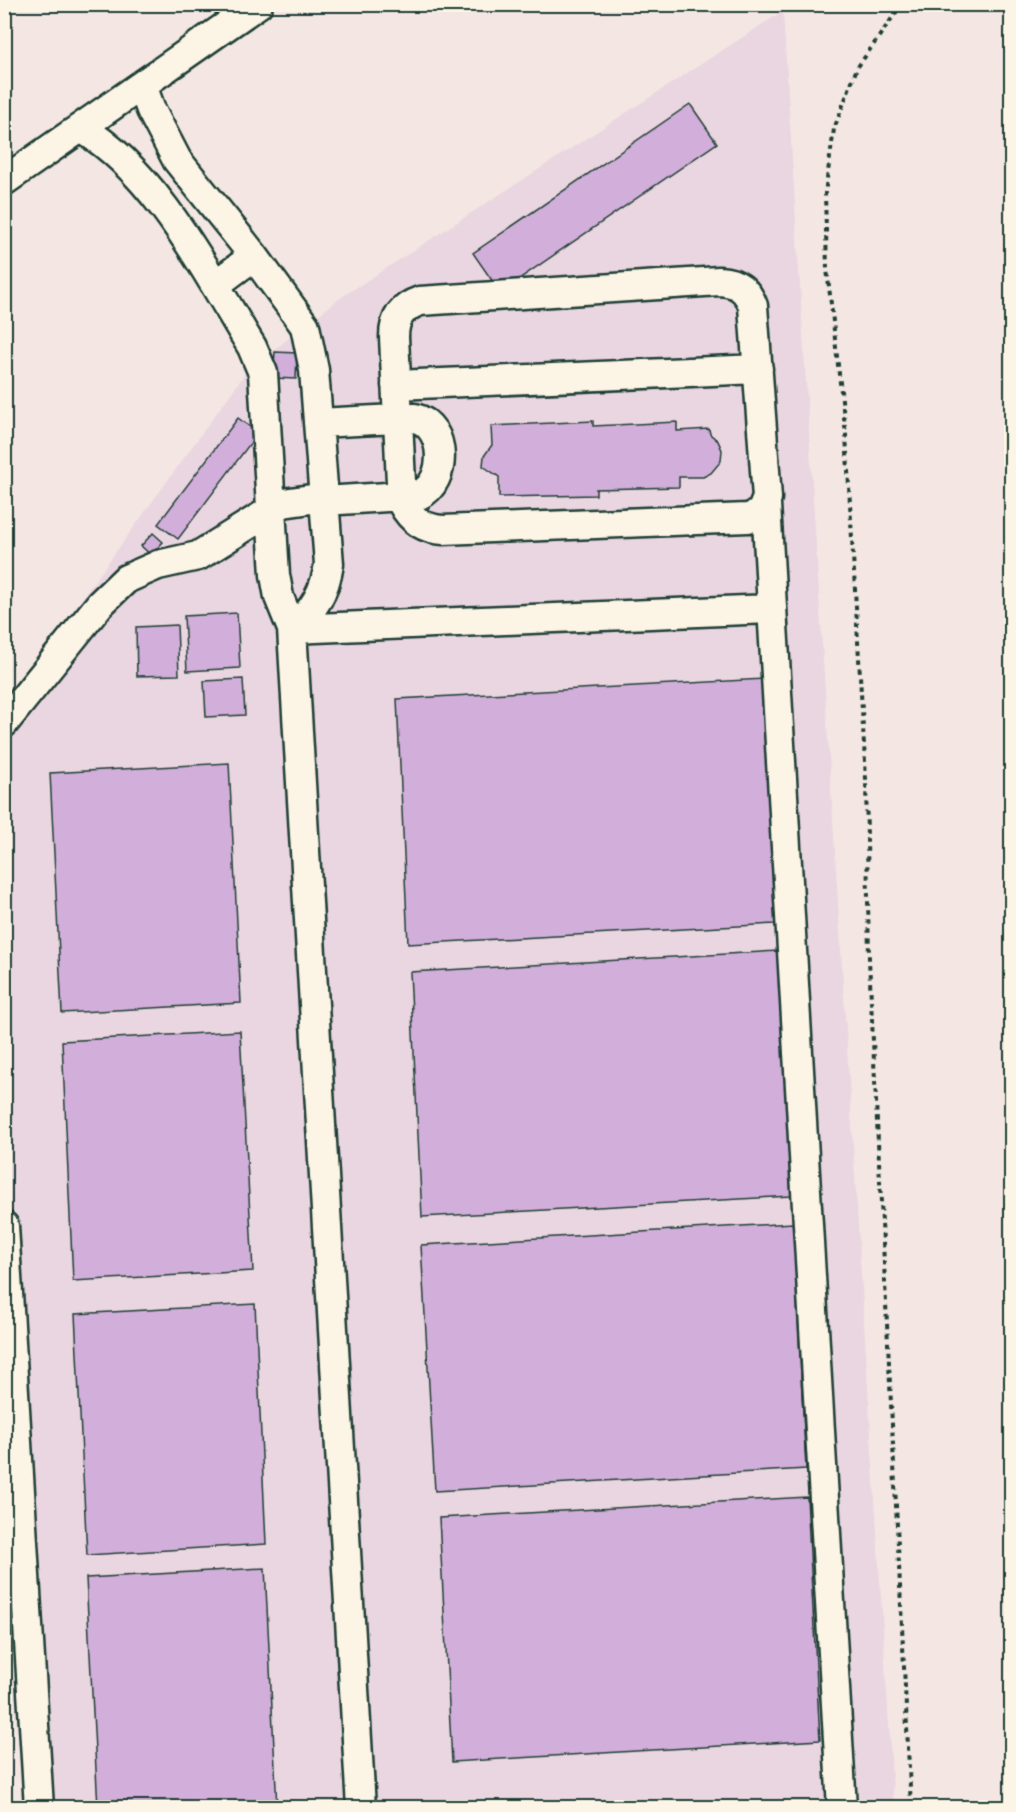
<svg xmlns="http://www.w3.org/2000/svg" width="1016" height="1812" font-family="'Patrick Hand',sans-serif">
  <rect width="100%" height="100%" fill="#f4e7e3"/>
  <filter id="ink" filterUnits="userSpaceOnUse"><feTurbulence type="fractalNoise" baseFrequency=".0167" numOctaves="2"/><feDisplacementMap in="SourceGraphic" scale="12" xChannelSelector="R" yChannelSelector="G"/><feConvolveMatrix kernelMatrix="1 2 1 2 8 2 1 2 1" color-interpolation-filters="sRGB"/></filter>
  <g filter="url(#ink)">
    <path fill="#ead6e0" d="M783,11L894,1807H22L4,1475V706L247,371L340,298Z"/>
    <path fill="#d2afda" stroke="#1f3d34" stroke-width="1.5" d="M690,104L717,143L500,292L473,253Z
      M275,352L297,353L296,379L273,378Z
      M238,418L258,433L178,539L158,524Z
      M593,421V426L677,422V431L709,429L710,434L718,441L722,450L721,461L711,473L703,477H679V487L596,489V495L499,497V477L483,466L484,456L492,445L491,426Z
      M153,533L163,542L151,555L141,546Z
      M237,613L240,668L187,671L184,616Z
      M177,625L179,675L137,676L136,627Z
      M243,679L245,715L206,717L204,681Z
      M764,679L775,924L408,944L397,699Z
      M229,763L241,1003L62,1013L50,773Z
      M778,951L791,1196L422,1217L410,972Z
      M240,1031L253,1271L73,1281L62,1041Z
      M793,1223L806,1469L435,1491L421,1245Z
      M255,1304L266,1544L87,1555L75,1314Z
      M807,1497L820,1740L452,1762L439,1518Z
      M265,1568L277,1808H98L86,1578Z"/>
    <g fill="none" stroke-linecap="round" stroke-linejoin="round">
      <defs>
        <path id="minor" d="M142,85L151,110L177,160L254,256L305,326L314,370L329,564C325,591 314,611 292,629
          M81,128C157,173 206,272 252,347L263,373L275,575L279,597L292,629L361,1808
          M4,181L258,4
          M719,281C737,282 747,289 753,306L767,498L761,513L748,518L443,530C424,529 411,520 402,503L394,337C394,318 402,307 420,301Z
          M215,285L254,256
          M396,385L758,369
          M766,504L842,1808
          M292,629L770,609
          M4,723L100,604L126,579L158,565L198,556L283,503L311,499L324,501L419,495C448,482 447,426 415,418L318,423
          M4,1226L39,1808"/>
      </defs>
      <use href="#minor" stroke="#1f3d34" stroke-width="33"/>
      <path stroke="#1f3d34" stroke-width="4" stroke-dasharray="4.5 4.5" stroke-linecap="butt" d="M902,4L857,68L834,129L825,193L827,269L846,435L866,779L869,960L911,1808"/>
      <use href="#minor" stroke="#fcf5e5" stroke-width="28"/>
    </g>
  </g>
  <rect width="1016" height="1812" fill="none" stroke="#fcf5e5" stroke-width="24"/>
  <rect x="12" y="12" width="992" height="1788" fill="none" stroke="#1f3d34" stroke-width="2" filter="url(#ink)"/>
</svg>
